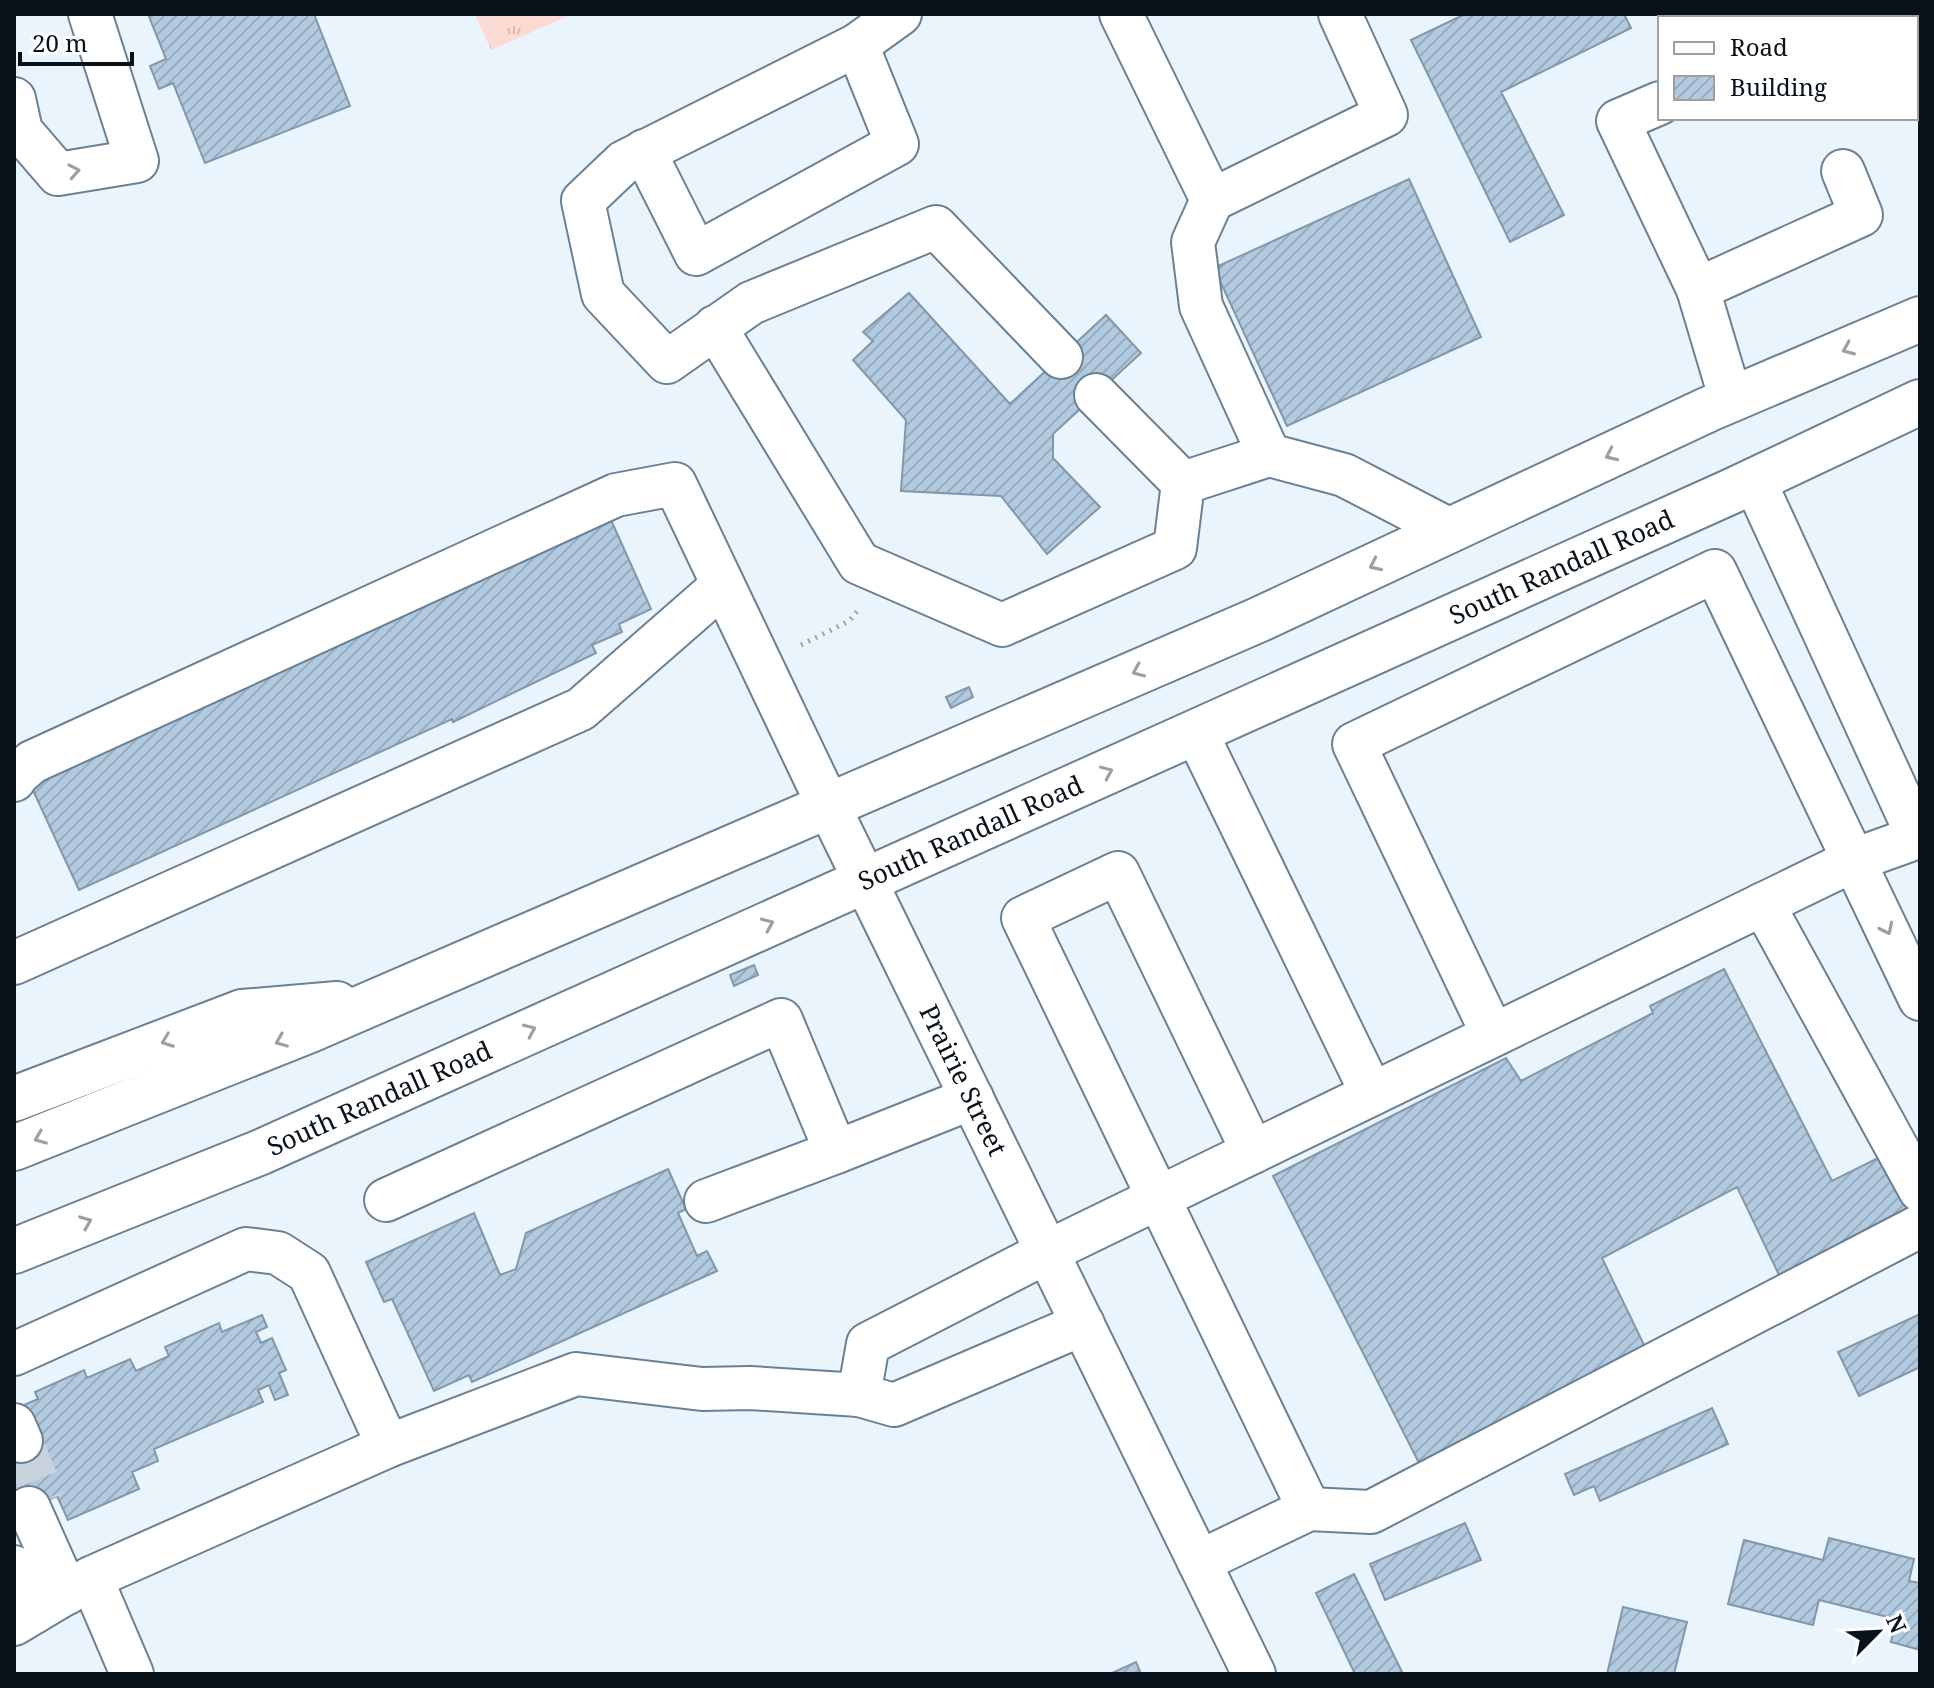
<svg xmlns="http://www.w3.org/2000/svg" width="1934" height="1688" font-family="'Noto Serif',serif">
  <defs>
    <pattern id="park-tufts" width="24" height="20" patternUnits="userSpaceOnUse" patternTransform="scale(2)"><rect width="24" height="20" fill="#fadad2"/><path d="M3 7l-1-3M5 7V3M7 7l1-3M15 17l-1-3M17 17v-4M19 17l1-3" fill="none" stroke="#d5bab4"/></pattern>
    <pattern id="building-hatch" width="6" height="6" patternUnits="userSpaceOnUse" patternTransform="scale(2)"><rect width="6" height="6" fill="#b1cadf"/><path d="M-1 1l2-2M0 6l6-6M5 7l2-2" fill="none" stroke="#97acbf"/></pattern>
  </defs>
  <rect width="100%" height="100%" fill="#eaf4fd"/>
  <path fill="url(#park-tufts)" d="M475,14H572L491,50Z
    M1871,14H1920V125L1916,116V18H1873Z"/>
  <path fill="url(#building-hatch)" stroke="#8097ac" stroke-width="2" d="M148,14H314L350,106L205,163L173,83L159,89L150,66L166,59Z
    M1465,14H1624L1631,28L1501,92L1564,215L1510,242L1411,40Z
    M1409,179L1481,337L1287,426L1214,268Z
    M909,293L1010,404L1106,315L1141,353L1053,434V458L1100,507L1047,554L1001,496L901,491L906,420L853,360L873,341L863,332Z
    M611,520L651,609L619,624L622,632L592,645L596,653L453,722L452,719L79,890L31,786Z
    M969,687L973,697L951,708L946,697Z
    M754,965L758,975L734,986L730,975Z
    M1724,969L1832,1181L1884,1155L1912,1211L1780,1277L1737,1187L1602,1258L1647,1351L1420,1465L1273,1176L1506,1058L1521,1081L1653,1013L1650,1006Z
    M668,1169L686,1209L678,1213L697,1256L707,1251L717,1271L472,1382L469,1375L434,1391L392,1299L384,1302L366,1262L474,1213L500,1275L516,1269L526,1233Z
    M1920,1314V1367L1859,1396L1838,1352Z
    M262,1315L267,1327L256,1332L261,1343L272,1338L286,1370L279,1373L288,1395L275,1400L269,1385L258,1390L263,1402L154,1449L158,1461L132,1472L139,1489L68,1520L57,1496L14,1515L15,1409L38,1399L35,1392L84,1370L87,1378L130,1359L136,1371L169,1356L165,1347L219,1323L222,1332Z
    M1712,1408L1728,1444L1600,1501L1594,1486L1574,1495L1565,1474Z
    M1465,1523L1481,1560L1385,1600L1370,1564Z
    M1829,1538L1914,1559L1909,1581L1920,1583V1650L1891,1642L1896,1619L1819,1600L1813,1625L1728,1604L1744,1540L1823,1560Z
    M1354,1574L1403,1674H1355L1316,1593Z
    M1623,1607L1687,1622L1674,1674H1607Z
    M1136,1662L1141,1674H1110Z"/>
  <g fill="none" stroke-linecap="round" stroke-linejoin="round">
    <path stroke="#c8d2db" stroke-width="42" stroke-dasharray="42 21" stroke-linecap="butt" d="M21,1441L46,1501"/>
    <defs>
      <g id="minor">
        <path d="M900,14L857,45L624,162L583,201L603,294L667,362L751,303L936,227L1061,357"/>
        <path d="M1121,14L1212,200"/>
        <path d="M1340,14L1386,115L1212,200L1193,242L1201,306L1269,455L1344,475L1450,530"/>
        <path d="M14,99L21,131L58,174L137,161L90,14"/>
        <path d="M1660,103L1618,121L1698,289"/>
        <path d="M644,151L696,254L897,144L857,45"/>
        <path d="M715,327L859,563L1002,625L1175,548L1183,483"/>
        <path d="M1096,395L1183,483"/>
        <path d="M1731,400L1698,289L1861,215L1843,171"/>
        <path d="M1183,483L1269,455"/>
        <path d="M1196,732L1372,1094"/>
        <path id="s1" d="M14,780L16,776L32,762L616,495L675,484L828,805L1254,1674"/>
        <path d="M1763,904L1920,1190"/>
        <path d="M14,963L581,709L723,585"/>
        <path d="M1493,1035L1354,744L1715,571L1920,999"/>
        <path d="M386,1200L781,1020L836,1152L972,1098"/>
        <path d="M706,1201L836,1152"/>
        <path d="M1083,1324L894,1405L859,1395L868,1344L1047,1252L1854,860L1918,837L1754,480"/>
        <path d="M14,1354L246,1249L278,1253L309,1273L388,1446L91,1578"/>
        <path d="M14,1425L21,1441"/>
        <path d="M388,1446L576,1374L702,1389L750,1388L859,1395"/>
        <path d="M29,1508L67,1593"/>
        <path d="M1309,1509L1371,1512L1920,1226"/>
        <path d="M1199,1562L1309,1509L1023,918L1118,873L1253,1152"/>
        <path d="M14,1567L34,1612"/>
        <path d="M14,1624L91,1578L132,1674"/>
      </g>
      <g id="major">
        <path d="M14,1099L242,1012L337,1004"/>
        <path d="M14,1148L310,1030L1258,620L1709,409L1920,319"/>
        <path id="s2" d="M14,1251L261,1152L1732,491L1920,402"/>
      </g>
    </defs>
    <use href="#minor" stroke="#6a8195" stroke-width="46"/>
    <use href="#major" stroke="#6a8195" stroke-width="48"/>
    <path stroke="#9da6af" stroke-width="5" stroke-dasharray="2 6" stroke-linecap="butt" d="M801,645L849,621L860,608"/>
    <use href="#minor" stroke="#fff" stroke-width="42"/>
    <use href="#major" stroke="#fff" stroke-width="44"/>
  </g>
  <defs><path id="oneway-chevron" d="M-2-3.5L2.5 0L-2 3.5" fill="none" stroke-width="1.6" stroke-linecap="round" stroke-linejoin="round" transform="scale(2)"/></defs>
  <g stroke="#9da0a3">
    <use href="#oneway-chevron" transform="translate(74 171) rotate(-10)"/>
    <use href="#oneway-chevron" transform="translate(1848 349) rotate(157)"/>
    <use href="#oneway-chevron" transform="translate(1611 455) rotate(155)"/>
    <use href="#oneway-chevron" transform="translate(1375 565) rotate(155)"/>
    <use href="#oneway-chevron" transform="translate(1138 671) rotate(157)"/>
    <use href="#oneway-chevron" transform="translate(1107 772) rotate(-24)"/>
    <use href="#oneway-chevron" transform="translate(768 924) rotate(-24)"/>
    <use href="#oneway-chevron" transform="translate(1887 929) rotate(64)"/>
    <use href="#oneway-chevron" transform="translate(530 1030) rotate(-24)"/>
    <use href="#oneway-chevron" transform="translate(167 1041) rotate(159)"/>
    <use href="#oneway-chevron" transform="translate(281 1041) rotate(158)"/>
    <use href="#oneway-chevron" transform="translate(40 1138) rotate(158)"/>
    <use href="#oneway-chevron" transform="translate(86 1222) rotate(-22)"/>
  </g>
  <g text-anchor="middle" stroke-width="8" stroke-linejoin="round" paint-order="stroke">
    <g font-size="26" fill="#09121a" stroke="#fff">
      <text dy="9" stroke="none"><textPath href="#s2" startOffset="1692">South Randall Road</textPath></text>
      <text dy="9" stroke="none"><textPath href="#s2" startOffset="1044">South Randall Road</textPath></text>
      <text dy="9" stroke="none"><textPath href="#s1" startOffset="1390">Prairie Street</textPath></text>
      <text dy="9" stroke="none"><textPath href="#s2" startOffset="396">South Randall Road</textPath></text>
    </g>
  </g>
  <rect width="1934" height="1688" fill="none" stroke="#09121a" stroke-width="32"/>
  <rect x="1658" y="16" width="260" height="104" fill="#ffffff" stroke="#9da0a3" stroke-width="2"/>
  <rect x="1674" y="42" width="40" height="12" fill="#ffffff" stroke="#9da0a3" stroke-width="2"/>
  <text x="1730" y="56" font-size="24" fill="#09121a">Road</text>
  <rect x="1674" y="76" width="40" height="24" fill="url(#building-hatch)" stroke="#9da0a3" stroke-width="2"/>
  <text x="1730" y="96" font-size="24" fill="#09121a">Building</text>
  <g transform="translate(1878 1632) rotate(66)" stroke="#ffffff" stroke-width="6" paint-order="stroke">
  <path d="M0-6L14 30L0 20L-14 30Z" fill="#09121a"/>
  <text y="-12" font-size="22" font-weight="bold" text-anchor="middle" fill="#09121a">N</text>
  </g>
  <path d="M20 52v12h112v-12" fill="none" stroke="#09121a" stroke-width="4"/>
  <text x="32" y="52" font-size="24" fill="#09121a" stroke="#ffffff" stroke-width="6" paint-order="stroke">20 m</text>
</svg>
